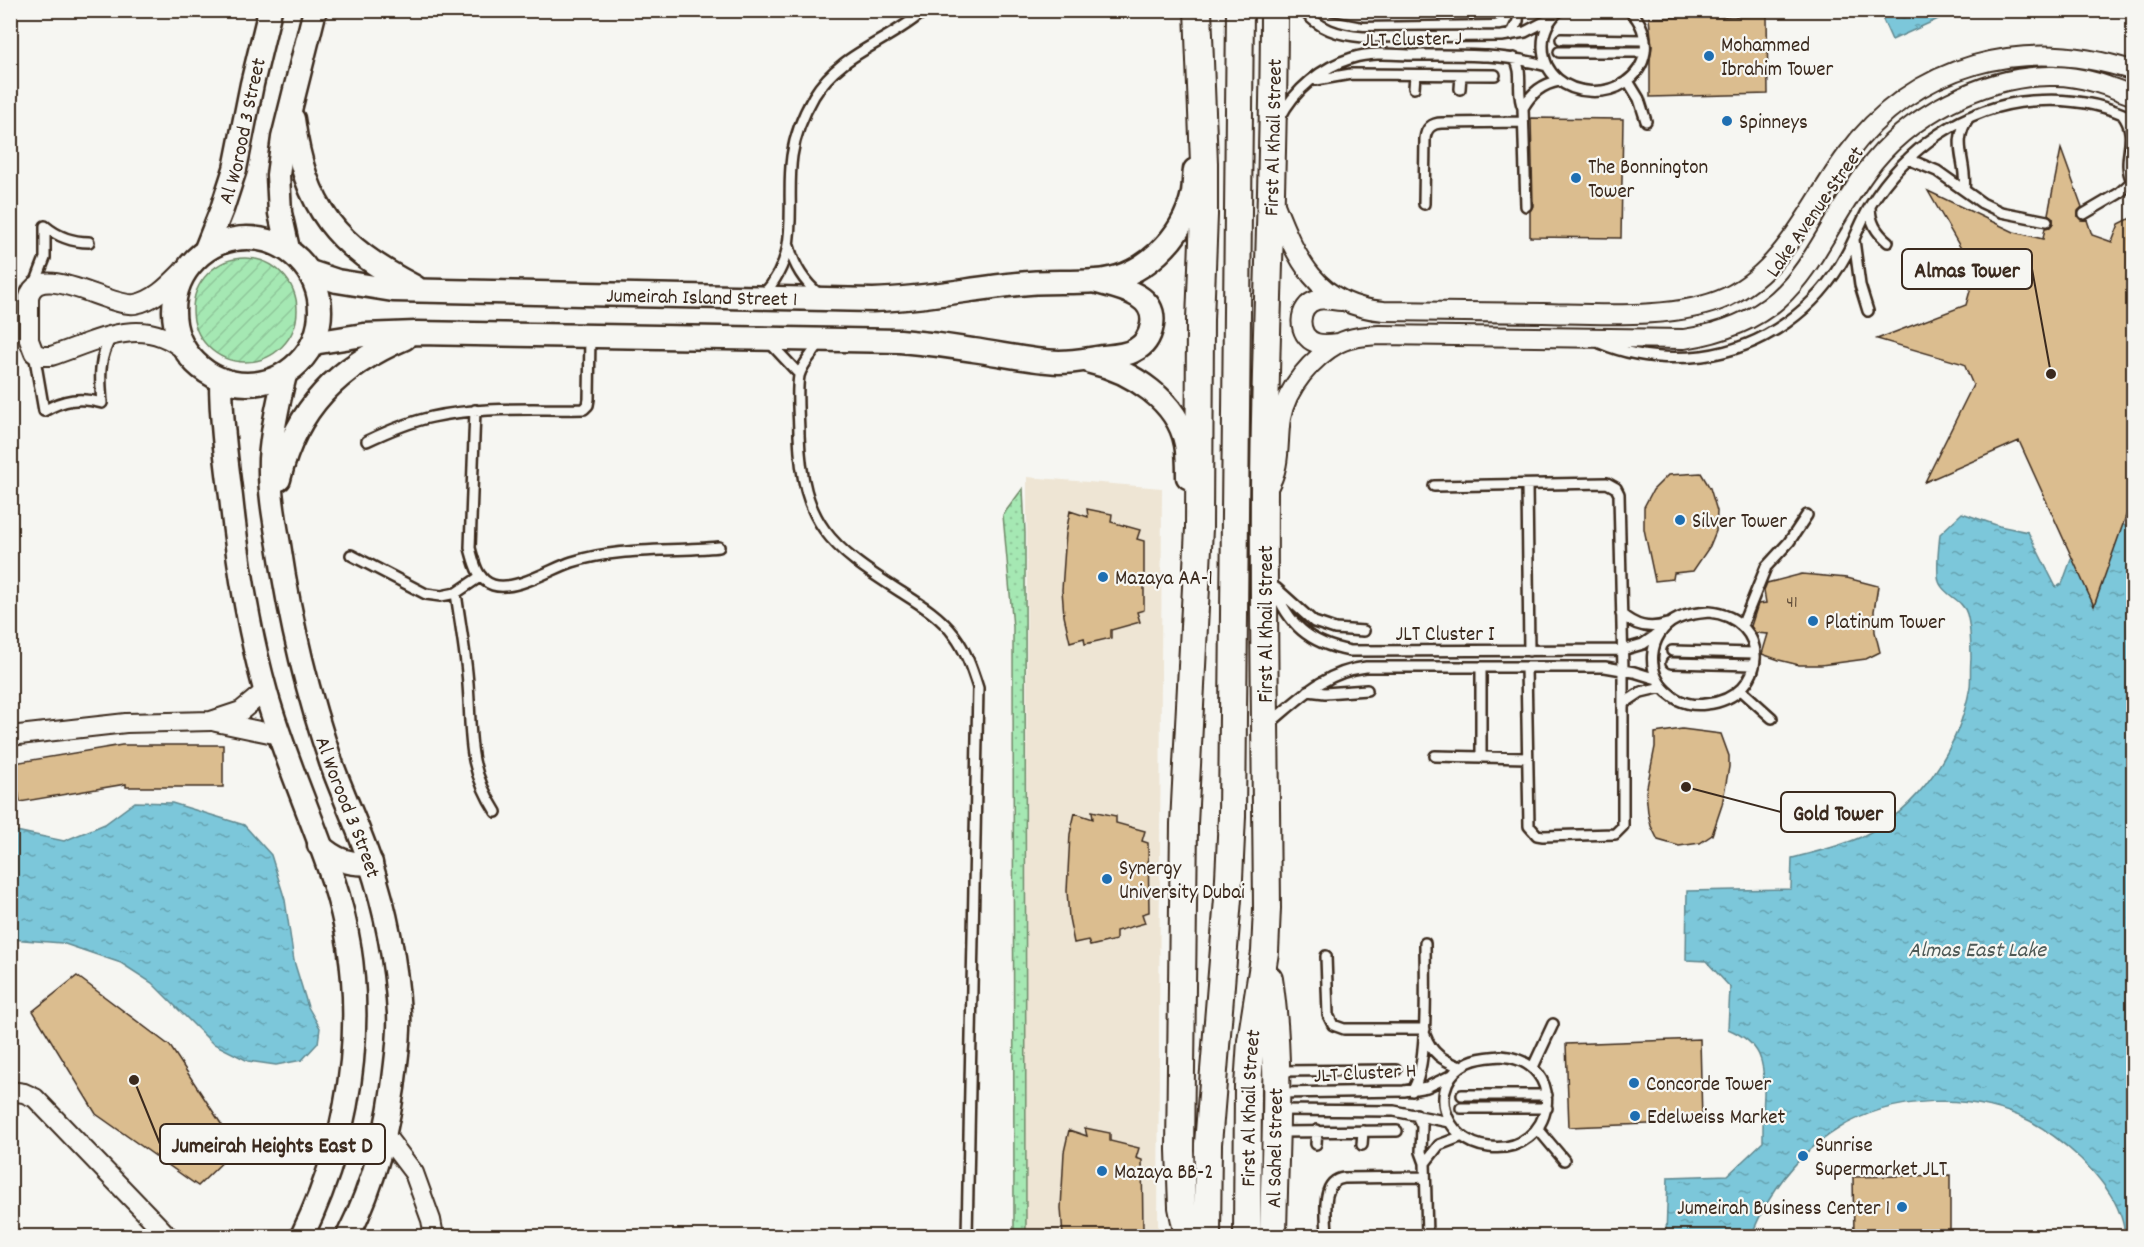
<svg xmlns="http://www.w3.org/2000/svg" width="2144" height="1247" font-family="Dekko,sans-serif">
  <defs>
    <pattern id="grass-dots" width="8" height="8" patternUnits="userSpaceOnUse" patternTransform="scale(1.5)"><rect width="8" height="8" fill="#a5e8b3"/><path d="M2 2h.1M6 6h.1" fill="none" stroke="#8fc79a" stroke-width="1.8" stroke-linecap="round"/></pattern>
    <pattern id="garden-furrows" width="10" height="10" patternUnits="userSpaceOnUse" patternTransform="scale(1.5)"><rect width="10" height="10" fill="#a5e8b3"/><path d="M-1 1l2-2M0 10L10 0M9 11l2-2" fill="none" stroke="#8fc79a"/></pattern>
    <pattern id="water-ripples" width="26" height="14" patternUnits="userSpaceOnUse" patternTransform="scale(1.5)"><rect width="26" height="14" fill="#7bc7da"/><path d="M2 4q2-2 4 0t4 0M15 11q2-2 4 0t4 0" fill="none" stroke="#66a2b0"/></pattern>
  </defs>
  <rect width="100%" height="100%" fill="#f6f6f2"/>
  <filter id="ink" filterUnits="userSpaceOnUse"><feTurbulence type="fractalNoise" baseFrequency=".0167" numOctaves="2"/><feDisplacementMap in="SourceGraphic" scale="12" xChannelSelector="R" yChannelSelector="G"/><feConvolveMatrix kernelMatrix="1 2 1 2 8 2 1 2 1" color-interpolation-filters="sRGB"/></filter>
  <g filter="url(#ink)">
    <path fill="#eee5d4" d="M1027,477L1162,488L1158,1236H1026Z"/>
    <path fill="url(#grass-dots)" stroke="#708968" stroke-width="1.5" d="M1023,488L1025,533L1026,1236H1014L1013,627L1003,515Z"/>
    <path fill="url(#garden-furrows)" stroke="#708968" stroke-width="1.5" d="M193 310a52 52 0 1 1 104 0a52 52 0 1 1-104 0Z"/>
    <path fill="url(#water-ripples)" stroke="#61888f" stroke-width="1.5" d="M1879,11H1966L1947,15L1892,40Z
      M1962,513L1999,526L2028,532L2056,587L2062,584L2083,527L2122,524L2134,531L2133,1236H2126C2124,1229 2123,1221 2120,1214C2113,1194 2096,1174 2081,1159C2065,1144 2049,1131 2030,1121C1973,1092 1892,1095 1838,1129C1796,1155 1769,1192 1751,1236H1666L1668,1177L1728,1175L1763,1142C1763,1126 1763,1110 1764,1094C1765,1061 1761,1043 1728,1029L1730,987L1706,961L1686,960L1687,891L1791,889L1792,858C1815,852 1839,847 1861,837C1919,809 1959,749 1970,687C1971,678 1970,668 1971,659C1971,645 1971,628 1967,614C1963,600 1946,596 1940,584C1935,575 1939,545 1940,534Z
      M135,802L172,803L244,825L271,855L285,900L294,961L308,1007L320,1028L318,1043L302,1060L276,1065L248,1061L212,1043L152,983L121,963L62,943L11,939V830L64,841L105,824Z"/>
    <path fill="#dbbd8f" stroke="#3b2a1e" stroke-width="1.5" d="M1767,16L1768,94L1650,97V59L1652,46L1649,18Z
      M1531,118L1623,119L1621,238L1530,237V211L1533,206Z
      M2061,149L2082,207L2078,211V217L2081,220H2087L2092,235L2112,242L2119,224L2133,217V496L2094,606L2019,441L1925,482L1973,385L1964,364L1877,339L1966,305L1975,273L1928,191L2014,232L2043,239L2045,228L2050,227L2053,223V218L2048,214Z
      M1701,473L1710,488L1717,511L1716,531L1710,546L1693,571L1674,573L1673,579L1655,581L1644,529V507L1653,490L1668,475Z
      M1087,509L1112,514L1111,522L1140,530L1137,539L1144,541V610L1137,612L1140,622L1111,630V638L1085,644L1084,638L1070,642L1064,616L1062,590L1066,533L1070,511L1088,517Z
      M1802,574L1847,578L1878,586L1874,611L1875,632L1880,652L1866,659L1821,665H1799L1779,660L1762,654L1768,634L1755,633L1751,626L1758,604L1766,603L1764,590L1767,583Z
      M1682,729L1721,734L1729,756V767L1722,805L1712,835L1700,843L1679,846L1658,840L1651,826L1648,813L1646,792L1655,747V733Z
      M122,745H223V787H126V784L20,802L14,763Z
      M1092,811L1116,816V823L1145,831L1142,841L1148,843L1149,912L1142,914L1145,923L1116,931V940L1090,946L1088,940L1074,943L1069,918L1067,891L1070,834L1075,813L1093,819Z
      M77,976L170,1046L237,1148L198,1186L96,1114L33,1011Z
      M1700,1039L1702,1122L1569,1127L1566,1044Z
      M1085,1128L1110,1133V1141L1139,1148L1136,1158L1142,1160L1143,1229L1136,1231L1138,1236H1063L1061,1208L1064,1152L1069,1130L1087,1136Z
      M1950,1175V1236H1854L1853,1177Z"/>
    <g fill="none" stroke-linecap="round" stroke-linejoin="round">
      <defs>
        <path id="service" d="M1303,10C1319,29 1338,35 1363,37L1502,36L1525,32L1552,18
          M1332,10L1364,16L1494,14
          M1560,10C1549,19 1543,32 1543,46C1543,104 1636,107 1645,52C1647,37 1641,20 1629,10
          M1511,35L1518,21L1519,10
          M1561,39L1645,40
          M1559,52H1645
          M1514,58C1525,73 1515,91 1523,108L1526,206
          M1316,80L1351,74L1495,75
          M1628,81L1639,99L1646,121
          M1414,88L1415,75
          M1460,89L1461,75
          M1523,108C1531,93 1542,84 1559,81
          M2122,114C2141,138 2120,158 2132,181
          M1280,118C1294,90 1322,67 1352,58C1370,52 1391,54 1411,55C1457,55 1502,53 1547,66
          M1908,159L1937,171L1982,203L2001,212L2047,221
          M1964,190C1968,162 1950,144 1969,117
          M1424,204L1425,139C1426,128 1432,123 1442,123L1523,122
          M1870,206C1870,222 1876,232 1888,242
          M2084,214L2118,194L2134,180
          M45,226C58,237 72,242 89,242
          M1854,240L1860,285L1868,311
          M789,246C794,266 803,281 819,294
          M35,284L45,258V226
          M763,295C803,251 785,208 792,156C795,134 803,115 814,96C841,52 888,43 925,10
          M821,341C815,351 802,364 799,376C796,394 799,416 799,435C802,524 830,547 901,592C920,604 940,616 954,635C966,651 972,669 978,688L967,1236
          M770,343L799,374
          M1600,343C1633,357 1667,360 1702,356C1764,348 1817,309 1846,255C1855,239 1861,221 1870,206C1905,149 1965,106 2032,101C2067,98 2102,103 2134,119
          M34,353L44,411C64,399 80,397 102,403C100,378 98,358 112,336
          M475,410L470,548C474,562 477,580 493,585C515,592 551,569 572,562C620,547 669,552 719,547
          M367,441C388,431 409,422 432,417C481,406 533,410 584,409L588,405L589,399L590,336
          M1527,485L1529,651
          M1434,486L1607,483L1616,488L1619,494L1623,670V826L1615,834L1543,836L1537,835L1529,826L1526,667
          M351,555L426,594L441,596L456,593L481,576
          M1273,586C1289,625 1308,643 1350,651L1622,650L1643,644L1662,631
          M1276,588L1314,622L1335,629L1364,631
          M456,593C460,623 466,654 468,684C472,737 466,765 496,812
          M1709,612C1772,618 1770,697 1706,704C1694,706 1680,703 1671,695C1644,676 1647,633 1677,619C1687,614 1698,613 1709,612Z
          M1621,614C1635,626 1649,630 1667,624
          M1742,626L1766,567L1789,542L1807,515
          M1672,651L1755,653
          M1671,663L1754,665
          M1741,690L1772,718
          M1308,691L1325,693L1367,690
          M1623,704L1641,692L1662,687
          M1269,724C1300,698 1324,672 1366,667H1605L1634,672L1657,679
          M1435,756L1528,758
          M1481,757V667
          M1326,956L1328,1015L1333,1025L1344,1029H1425
          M1425,1035C1432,1054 1443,1060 1460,1067
          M1501,1056C1571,1062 1555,1155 1489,1147C1442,1142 1426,1082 1469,1062C1479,1057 1490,1057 1501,1056Z
          M1533,1067L1553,1024
          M1278,1071L1396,1070
          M1412,1091C1429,1070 1425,973 1425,943
          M1277,1093L1404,1091L1427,1087L1452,1075
          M1462,1095H1547
          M1461,1108H1547
          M1278,1110L1394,1111L1449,1122
          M1416,1114L1422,1126L1421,1152L1425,1163L1427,1236
          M1538,1129L1564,1160
          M1277,1132L1397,1131
          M1316,1144L1317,1130
          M1362,1145L1363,1131
          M1425,1163L1439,1145L1460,1137
          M1327,1236C1327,1218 1319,1181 1344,1178L1425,1177"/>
        <path id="minor" d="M1274,202C1296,258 1316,306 1384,311C1437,312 1490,312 1543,313C1598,314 1677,320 1727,297C1785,269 1810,205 1846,156C1915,62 2025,35 2134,71
          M1339,343C1332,344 1323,345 1316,343C1296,336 1297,305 1317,300C1325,298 1334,301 1341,301
          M185,351C143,313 97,341 51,356H42L34,353L29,340V297C38,259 110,308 135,304C158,300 174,279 190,264
          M1267,489C1282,466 1277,443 1281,418C1287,387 1312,358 1339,343C1351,337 1365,336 1379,335L1684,339C1802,320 1806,255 1866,172C1906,116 1986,74 2055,76C2082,76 2108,86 2134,96
          M216,722L279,735
          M10,736L126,723L211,721L241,711L265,691
          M10,1091L24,1093L35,1098L168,1236
          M385,1135L414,1173L431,1220L434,1236"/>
        <g id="tertiary">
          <path d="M293,119C305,209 336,246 415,287"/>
          <circle cx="247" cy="311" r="73"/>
          <path id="s1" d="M206,249L222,209L235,169L252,84L270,10"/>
          <path d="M288,249L280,213L278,175L283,138L315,10"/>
          <path id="s2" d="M310,272L337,281L393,290L873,300C922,299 969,289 1018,284C1044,281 1069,283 1095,281C1142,279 1184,238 1193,193C1194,185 1194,177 1195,170"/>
          <path d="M313,343L364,335L416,333L900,341C925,343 949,346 973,350C1002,354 1030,361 1059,362C1074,362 1089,359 1104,357C1114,356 1127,355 1135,350C1145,345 1150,336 1152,325C1157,294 1119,288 1097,282"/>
          <path d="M1091,362C1131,371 1178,401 1186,444C1188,454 1188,466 1188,477"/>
          <path id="s3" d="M285,375C278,403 272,430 270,459C269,488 274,517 279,545C290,620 307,693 332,765C344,798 359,829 370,862C386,910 396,963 399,1013C400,1030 398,1047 396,1063C390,1124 375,1182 348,1236"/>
          <path d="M221,380C221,419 226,457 231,497C238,563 248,629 266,693C284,757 312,817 333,880C372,997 355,1127 302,1236"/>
          <path d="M279,479C296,408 339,366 405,338"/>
          <path d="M319,845C335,860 349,865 371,863"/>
        </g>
        <g id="secondary">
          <path d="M1269,979C1282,1064 1274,1151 1273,1236"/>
          <path d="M1188,1236L1182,1207L1180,1150L1184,824L1199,528L1200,320L1204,215V163L1198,10"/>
          <path d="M1207,1236L1208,1144L1228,899L1232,816L1240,10"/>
          <path id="s4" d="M1247,1236L1248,1086L1251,1041L1265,952L1267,908C1266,769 1263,630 1264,491C1265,330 1274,171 1274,10"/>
        </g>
      </defs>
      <use href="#service" stroke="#3b2a1e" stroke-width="14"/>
      <use href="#minor" stroke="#3b2a1e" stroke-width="22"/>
      <use href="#tertiary" stroke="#3b2a1e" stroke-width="27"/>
      <use href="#secondary" stroke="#3b2a1e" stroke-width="30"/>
      <use href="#service" stroke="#f6f6f2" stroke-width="9"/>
      <use href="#minor" stroke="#f6f6f2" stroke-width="18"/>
      <use href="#tertiary" stroke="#f6f6f2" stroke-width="22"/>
      <use href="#secondary" stroke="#f6f6f2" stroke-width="26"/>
    </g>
  </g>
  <g fill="#1f6fb2" stroke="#f6f6f2" stroke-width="2">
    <circle cx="1709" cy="56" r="6"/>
    <circle cx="1727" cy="121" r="6"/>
    <circle cx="1576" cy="178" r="6"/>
    <circle cx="1680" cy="520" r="6"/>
    <circle cx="1103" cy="577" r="6"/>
    <circle cx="1813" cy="621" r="6"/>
    <circle cx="1107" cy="879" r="6"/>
    <circle cx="1634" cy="1083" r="6"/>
    <circle cx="1635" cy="1116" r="6"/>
    <circle cx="1803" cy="1156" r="6"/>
    <circle cx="1102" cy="1171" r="6"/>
    <circle cx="1902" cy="1207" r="6"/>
  </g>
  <g text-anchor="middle" stroke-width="4.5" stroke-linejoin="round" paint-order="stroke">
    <g font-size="18" fill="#634f3a">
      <text x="1792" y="607">41</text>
    </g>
    <g font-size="21" fill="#3b2a1e" stroke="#f6f6f2">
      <text transform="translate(1412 38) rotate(-1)" y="7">JLT Cluster J</text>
      <text dy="7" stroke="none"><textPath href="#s1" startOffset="124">Al Worood 3 Street</textPath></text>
      <text dy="7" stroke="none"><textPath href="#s4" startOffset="1100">First Al Khail Street</textPath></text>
      <text transform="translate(1814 211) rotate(-55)" y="7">Lake Avenue Street</text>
      <text dy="7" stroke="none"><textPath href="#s2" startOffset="394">Jumeirah Island Street 1</textPath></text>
      <text transform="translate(1265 624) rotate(-90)" y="7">First Al Khail Street</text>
      <text x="1445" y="640">JLT Cluster I</text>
      <text dy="7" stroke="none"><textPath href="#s3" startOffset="444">Al Worood 3 Street</textPath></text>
      <text transform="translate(1365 1072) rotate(-3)" y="7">JLT Cluster H</text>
      <text dy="7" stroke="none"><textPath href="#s4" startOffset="128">First Al Khail Street</textPath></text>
      <text transform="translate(1274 1148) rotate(-89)" y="7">Al Sahel Street</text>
    </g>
    <g font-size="21" fill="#3b2a1e" stroke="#f6f6f2" text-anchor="start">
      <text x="1721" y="51">Mohammed<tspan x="1721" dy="24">Ibrahim Tower</tspan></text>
      <text x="1739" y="128">Spinneys</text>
      <text x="1588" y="173">The Bonnington<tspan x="1588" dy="24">Tower</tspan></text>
      <text x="1692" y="527">Silver Tower</text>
      <text x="1115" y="584">Mazaya AA-1</text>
      <text x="1825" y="628">Platinum Tower</text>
      <text x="1119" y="874">Synergy<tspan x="1119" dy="24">University Dubai</tspan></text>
      <text x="1646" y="1090">Concorde Tower</text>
      <text x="1647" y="1123">Edelweiss Market</text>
      <text x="1815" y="1151">Sunrise<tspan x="1815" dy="24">Supermarket JLT</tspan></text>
      <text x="1114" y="1178">Mazaya BB-2</text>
      <text x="1890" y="1214" text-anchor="end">Jumeirah Business Center 1</text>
    </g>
    <g font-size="22" font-style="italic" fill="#4e5956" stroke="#f6f6f2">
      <text x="1977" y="956">Almas East Lake</text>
    </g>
  </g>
  <path fill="none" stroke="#3b2a1e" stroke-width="2" d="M2051 374L2032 269M1686 787L1781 812M134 1080L160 1144"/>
  <g fill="#3b2a1e" stroke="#f6f6f2" stroke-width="2">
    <circle cx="2051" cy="374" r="6"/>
    <circle cx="1686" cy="787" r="6"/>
    <circle cx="134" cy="1080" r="6"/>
  </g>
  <g fill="#f6f6f2" stroke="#3b2a1e" stroke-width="2">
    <rect x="1902" y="249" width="130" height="40" rx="6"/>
    <rect x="1781" y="792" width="114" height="40" rx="6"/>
    <rect x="160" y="1124" width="225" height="40" rx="6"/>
  </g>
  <g font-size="22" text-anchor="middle" font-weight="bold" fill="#3b2a1e">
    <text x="1967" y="277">Almas Tower</text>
    <text x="1838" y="820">Gold Tower</text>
    <text x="272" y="1152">Jumeirah Heights East D</text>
  </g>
  <rect width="2144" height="1247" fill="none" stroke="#f6f6f2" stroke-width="36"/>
  <rect x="18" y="18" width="2108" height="1211" fill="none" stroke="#3b2a1e" stroke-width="2" filter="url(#ink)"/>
</svg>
